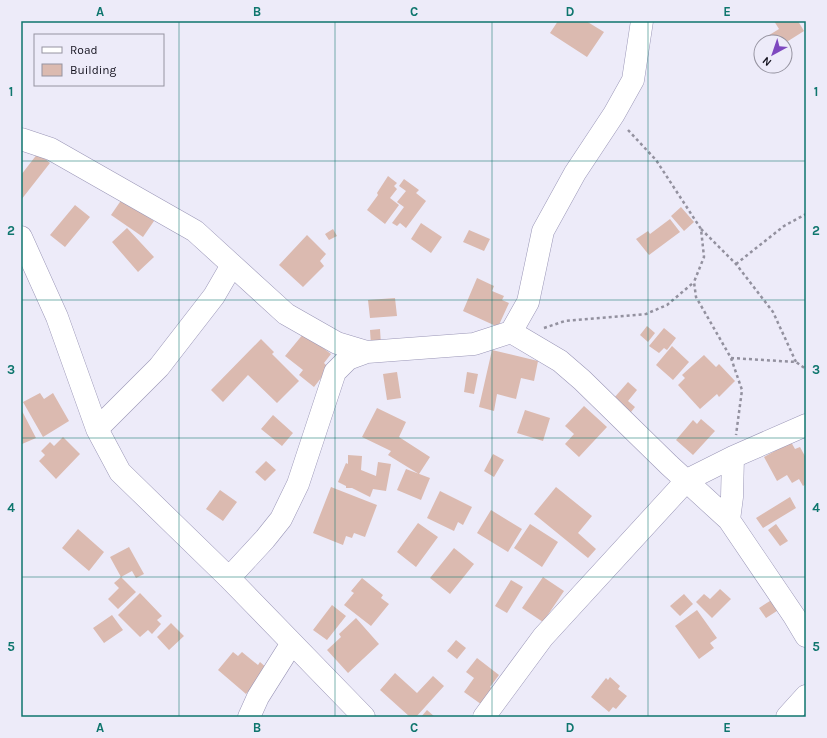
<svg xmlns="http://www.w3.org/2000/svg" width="827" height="738" font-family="Karla,sans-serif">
  <rect width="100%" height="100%" fill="#edebf9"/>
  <path fill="#dbbab0" d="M558,21H586L604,32L587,57L550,33Z
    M774,21H798L804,31L785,43L761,42V45L758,42L779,29Z
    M38,153L50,163L21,200V175Z
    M388,176L397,183L394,186L397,189L390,198L399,205L385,224L367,210L378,195L377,193Z
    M404,179L419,190L416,193L426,201L406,228L400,223L397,226L392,223L404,207L397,202L406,191L399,186Z
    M122,199L154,221L143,237L111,215Z
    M75,205L90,217L65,247L50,235Z
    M681,207L694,222L684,231L671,216Z
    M670,219L680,232L649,255L636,239L648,231L650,234Z
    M421,223L442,237L431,253L411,239Z
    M127,228L154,257L138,272L112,242Z
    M333,229L337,236L329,240L325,234Z
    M469,230L490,239L484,251L463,242Z
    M307,235L326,254L320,261L324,266L303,287L279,265Z
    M477,278L494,286L492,291L504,296L502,300L509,303L498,327L463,311Z
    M395,298L397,316L370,318L368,300Z
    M647,326L655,333L648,342L640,335Z
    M664,328L676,338L667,350L664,348L659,353L649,346Z
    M380,329L381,345H371L370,330Z
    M304,333L331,354L324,363L329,368L314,387L299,375L303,370L285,356Z
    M261,339L274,352L272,354L299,381L277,403L248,375L223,402L211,390Z
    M672,346L689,362L673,380L656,365Z
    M492,350L538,361L534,381L521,378L516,399L497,394L494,411L479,407Z
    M704,355L716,367L719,364L735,381L719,397L717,394L700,409L678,385L685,378L682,375Z
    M397,372L401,398L387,400L383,374Z
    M467,372L478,374L474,394L464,392Z
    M628,382L637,390L628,401L635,407L627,417L614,398Z
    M40,393L44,399L53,393L69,421L43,437L23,402Z
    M584,406L607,427L579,457L565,444L574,434L565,426Z
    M377,408L406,422L399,437L430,457L419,474L388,455L391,451L362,437Z
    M21,409L36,438L22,444L21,441Z
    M525,410L550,418L543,441L517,433Z
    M273,415L293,433L282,446L261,429Z
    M701,419L715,431L693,455L676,440L693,420L697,424Z
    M63,437L80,454L56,479L39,461L45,455L41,451L50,442L54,446Z
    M791,442L795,449L800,447L806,458V484L803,486L799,479L792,483L787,475L777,481L764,457Z
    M493,454L504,460L494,477L484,471Z
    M348,455L362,456L361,470L376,476L378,462L391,464L386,491L373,489L370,497L352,488H346V486L338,482L346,463L348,464Z
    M266,461L276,470L265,481L255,472Z
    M406,469L430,478L421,500L397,490Z
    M331,487L377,505L365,537L354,533L352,538L346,536L343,545L313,533Z
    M556,487L592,516L578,533L596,549L588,558L534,514Z
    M220,490L237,502L223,521L206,509Z
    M440,491L472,507L463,525L458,522L454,531L427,518Z
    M790,497L796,508L763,528L756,518Z
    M491,510L522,529L508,552L477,533Z
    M418,523L438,537L416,567L397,552Z
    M530,524L558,542L542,567L514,548Z
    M776,524L788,541L780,546L768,530Z
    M78,529L104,552L89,571L62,548Z
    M129,547L144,574L136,578L132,571L121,577L110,557Z
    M454,548L474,564L450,594L430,578Z
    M121,577L136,592L118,609L108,599L119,588L114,583Z
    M543,577L564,591L543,622L522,608Z
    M362,578L383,595L381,598L389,604L371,626L344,605L354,593L351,591Z
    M511,580L523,587L507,613L495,606Z
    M720,589L731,599L712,618L696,602L704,594L710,599Z
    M140,593L162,616L157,620L161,624L152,634L148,630L140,637L118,615Z
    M684,594L693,604L680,616L670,606Z
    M773,599L780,609L766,618L759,608Z
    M332,605L346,616L327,640L313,630Z
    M697,610L717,638L710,643L714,648L699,659L675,626Z
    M112,615L123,630L104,643L93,628Z
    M356,618L379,644L348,673L327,650L341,637L339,634Z
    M171,623L184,636L169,650L157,637Z
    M456,640L466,648L457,659L447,651Z
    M233,652L238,656L242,652L258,665L260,662L268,669L246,694L218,670Z
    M477,658L499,675L490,687L497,692L485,707L464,692L474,678L466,672Z
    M395,673L417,693L433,676L444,686L416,717H410L380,690Z
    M610,677L620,686L618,689L627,696L616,709L613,707L609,712L591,697L606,678L608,680Z
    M427,710L435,717H421Z"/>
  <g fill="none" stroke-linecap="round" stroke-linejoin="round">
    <defs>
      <path id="minor" d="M21,139L51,149L195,231L286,314L337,343L367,352L474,344L511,332L528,302L543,231L575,173L614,114L633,80L642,21
        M21,237L57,317L97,429L120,472L229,578L364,717
        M511,332L560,361L582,380L669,465L729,520L794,616L806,636
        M97,429L159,367L214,296L232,265
        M729,520L732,497L733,457
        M229,578L265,539L281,519L298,484L335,372L348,359L367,352
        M249,717L258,697L292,643
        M484,717L543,637L687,480L733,457L806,425
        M787,717L806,696"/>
    </defs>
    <use href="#minor" stroke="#9a96b7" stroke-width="23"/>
    <path stroke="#93919f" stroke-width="2.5" stroke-dasharray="3 3" stroke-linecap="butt" d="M628,130L656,160L701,229L704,257L694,282L696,297L731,358L742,390L736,435
      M701,229L736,264L773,312L796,362
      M736,264L784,226L806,214
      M544,328L565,321L646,314L667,305L693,283
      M731,358L796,362L806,369"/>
    <use href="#minor" stroke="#fff" stroke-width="22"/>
  </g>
  <path fill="none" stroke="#0f766e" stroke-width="1" stroke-opacity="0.55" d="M179,21V717M335,21V717M492,21V717M648,21V717M21,161H806M21,300H806M21,438H806M21,577H806"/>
  <rect width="827" height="738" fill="none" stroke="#edebf9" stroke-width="44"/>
  <rect x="34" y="34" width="130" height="52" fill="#edebf9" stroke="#9694a1"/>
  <rect x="42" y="47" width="20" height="6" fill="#ffffff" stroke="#9694a1"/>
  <text x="70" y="54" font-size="12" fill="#13111d">Road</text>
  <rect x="42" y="64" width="20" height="12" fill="#dbbab0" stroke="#9694a1"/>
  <text x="70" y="74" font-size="12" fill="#13111d">Building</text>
  <g transform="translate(773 54) rotate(220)"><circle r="19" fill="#edebf9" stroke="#9694a1"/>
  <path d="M0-3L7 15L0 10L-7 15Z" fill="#7e48bf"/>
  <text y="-6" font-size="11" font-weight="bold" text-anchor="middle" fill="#13111d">N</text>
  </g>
  <rect x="22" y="22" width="783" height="694" fill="none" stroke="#0f766e" stroke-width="1.5"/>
  <g font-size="13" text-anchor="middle" font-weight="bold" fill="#0f766e">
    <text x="100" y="16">A</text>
    <text x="257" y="16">B</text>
    <text x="414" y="16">C</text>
    <text x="570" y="16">D</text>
    <text x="727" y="16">E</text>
    <text x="11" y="96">1</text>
    <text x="816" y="96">1</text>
    <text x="11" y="235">2</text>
    <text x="816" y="235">2</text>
    <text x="11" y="374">3</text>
    <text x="816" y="374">3</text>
    <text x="11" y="512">4</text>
    <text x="816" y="512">4</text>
    <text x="11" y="651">5</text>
    <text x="816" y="651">5</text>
    <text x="100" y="732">A</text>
    <text x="257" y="732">B</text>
    <text x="414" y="732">C</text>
    <text x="570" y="732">D</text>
    <text x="727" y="732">E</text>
  </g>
</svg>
